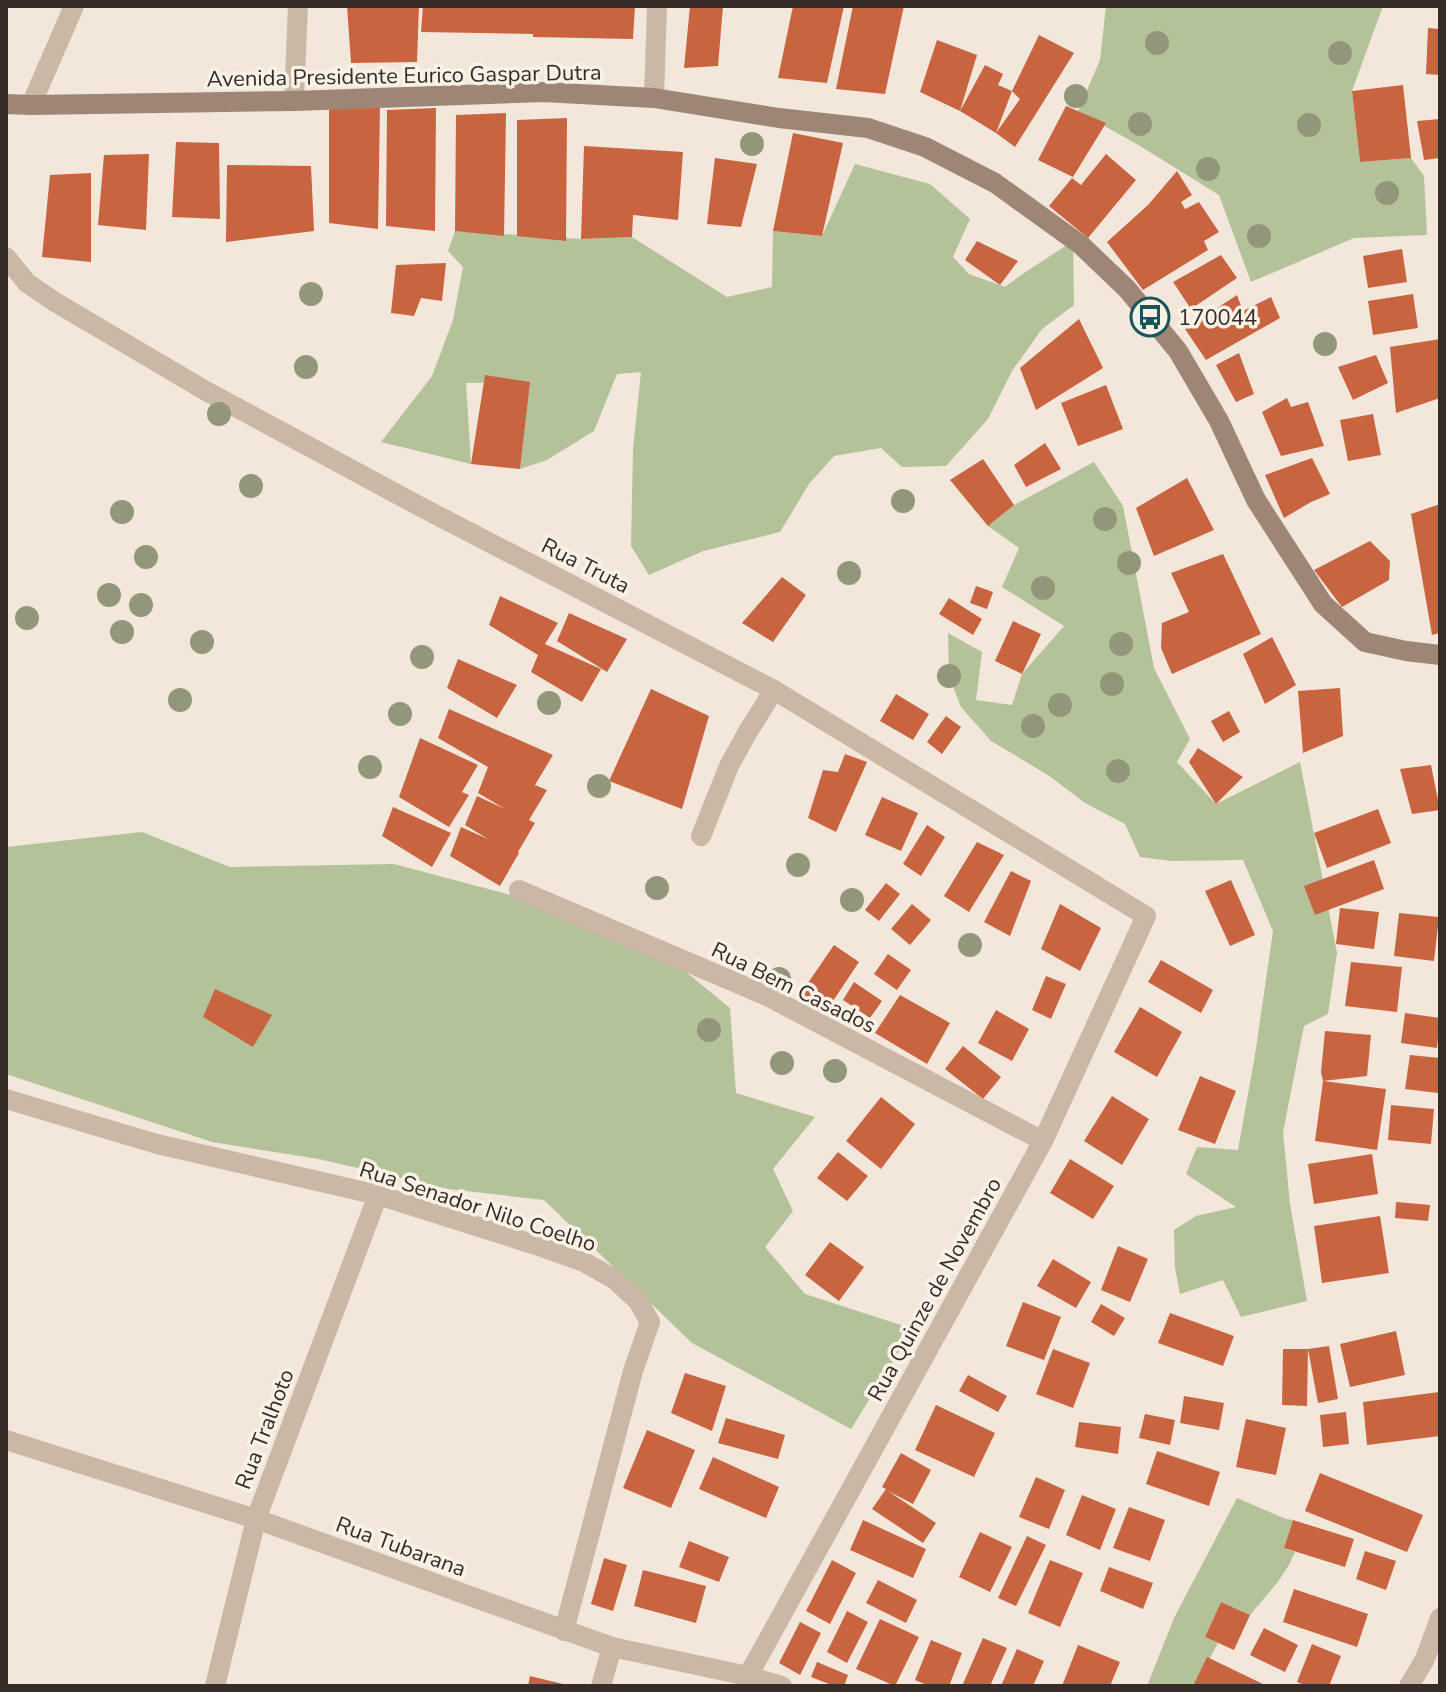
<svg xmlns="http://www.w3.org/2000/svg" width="1446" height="1692" font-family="'Nunito Sans',sans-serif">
  <rect width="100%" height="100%" fill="#f2e7da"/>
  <path fill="#b4c29a" d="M1106,6H1383L1352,91L1360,162L1411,158L1424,176L1427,235L1354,238L1251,282L1219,195L1140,146L1078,111L1100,60Z
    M855,164L930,184L970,219L953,257L969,274L1005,287L1021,275L1073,241L1074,305L1042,329L1012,371L988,419L946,466L902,467L881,448L834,456L809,484L780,532L703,551L649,575L631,546L633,449L641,372L617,374L594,431L547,460L520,469L529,382L466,383L471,464L381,442L432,376L453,320L463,267L448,251L455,231L581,239L632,237L727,297L772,287L773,231L822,236Z
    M1094,462L1123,506L1154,668L1190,739L1177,762L1216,804L1300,762L1337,953L1328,1014L1304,1026L1283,1132L1290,1204L1307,1301L1241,1317L1223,1280L1180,1294L1175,1268L1174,1230L1196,1216L1236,1207L1186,1174L1197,1147L1238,1150L1255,1055L1273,931L1243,860L1171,861L1140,857L1125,824L1085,803L1048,775L991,741L961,707L949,676L948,633L982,652L976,700L1012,705L1022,674L1064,626L1002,587L1019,548L988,526L1014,505Z
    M142,832L230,867L394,864L631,927L730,1008L736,1093L815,1117L773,1169L793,1211L765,1247L805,1294L913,1329L851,1429L692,1343L544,1200L448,1189L319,1159L212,1142L6,1074V847Z
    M1237,1498L1286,1519L1293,1520L1284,1548L1295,1552L1289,1565L1277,1583L1250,1615L1221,1602L1205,1637L1218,1643L1195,1686H1147L1174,1618Z"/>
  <path fill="#c96441" d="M347,6H419L417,62L351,63Z
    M423,6H635L633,39L533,37V34L421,32Z
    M690,6H723L718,66L684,68Z
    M793,6H844L827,83L778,78Z
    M853,6H904L885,94L836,89Z
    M1428,28L1440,29V75L1426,74Z
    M1039,35L1074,53L1015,147L996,133L960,111L920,92L937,40L977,55L960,111L985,65L1003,74L998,85L1012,91L996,133L1020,99L1012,91Z
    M1403,85L1411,158L1360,162L1352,91Z
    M380,105L378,229L329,223V106Z
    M1066,106L1106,123L1073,177L1038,160Z
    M436,108L435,231L386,226L387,110Z
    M506,113L504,236L455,231L456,115Z
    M567,118L566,241L517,236V120Z
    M1440,119V158L1424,160L1417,121Z
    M793,133L843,143L822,236L773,231Z
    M176,142L219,143L220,219L172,217Z
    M584,146L683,152L678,220L633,215L632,237L581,239Z
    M149,154L146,230L98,225L104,155Z
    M1106,154L1136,180L1088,238L1049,206L1072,178L1081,185Z
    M715,158L757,164L741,227L707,224Z
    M227,165L311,166L314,231L226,242Z
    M1177,171L1192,195L1181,202L1185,209L1199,202L1219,232L1204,241L1208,250L1143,290L1107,242L1148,205Z
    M91,173V262L42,257L50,175Z
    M977,241L1018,261L1000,285L965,260Z
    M1402,249L1407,282L1368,288L1363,256Z
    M1221,255L1237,278L1191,309L1173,282Z
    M446,263L442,301L421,298L414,316L391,313L396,265Z
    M1413,294L1418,328L1373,335L1368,301Z
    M1237,295L1243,311L1271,297L1280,318L1206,360L1185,329Z
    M1079,319L1103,368L1036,410L1020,368Z
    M1440,339V398L1396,413L1390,347Z
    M1239,353L1254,394L1236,402L1216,365Z
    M1376,355L1388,383L1353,400L1338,367Z
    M485,375L530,382L520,469L471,464Z
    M1106,385L1123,429L1078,446L1061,403Z
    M1287,398L1291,407L1308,402L1324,446L1281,456L1262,412Z
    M1373,414L1381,455L1348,461L1340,420Z
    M1045,443L1061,469L1026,487L1014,465Z
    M1312,458L1330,494L1311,502L1284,518L1265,475Z
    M983,459L1014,505L988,526L950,480Z
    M1187,478L1214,530L1154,556L1136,508Z
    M1440,504V633L1432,635L1411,514Z
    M1370,541L1390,561L1389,580L1342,607L1314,570Z
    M1223,554L1261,634L1172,674L1161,648L1162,623L1189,612L1171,573Z
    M782,577L806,595L773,642L742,623Z
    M976,586L993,592L987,609L970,603Z
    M500,596L558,623L545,644L601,669L582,702L531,672L538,655L489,625Z
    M949,598L982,619L973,635L939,614Z
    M569,613L627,639L607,672L557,641Z
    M1013,621L1041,634L1022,674L995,661Z
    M1272,637L1296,685L1265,704L1243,654Z
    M458,659L517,685L497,718L447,688Z
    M1340,688L1343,736L1303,753L1298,691Z
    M651,689L709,716L682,809L609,781Z
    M896,694L929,714L913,740L880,721Z
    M449,709L553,755L535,785L547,790L529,820L535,823L518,852L519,853L500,886L450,856L461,827L488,839L465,825L477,796L505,809L478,793L488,767L438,738Z
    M1229,711L1240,732L1223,742L1211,721Z
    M946,716L961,727L942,754L927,742Z
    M420,738L478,765L462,792L469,795L449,827L399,797Z
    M1198,748L1243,777L1216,804L1189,762Z
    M845,754L867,762L836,832L808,818L823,770L838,772Z
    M1431,765L1440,810L1412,814L1400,769Z
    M882,797L918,813L901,851L865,835Z
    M393,807L451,833L432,867L382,836Z
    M1378,809L1391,843L1327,868L1314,833Z
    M927,825L945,837L921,876L903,864Z
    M977,842L1004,855L969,912L944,896Z
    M1374,860L1384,889L1315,915L1304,886Z
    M1011,871L1031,881L1010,936L984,922Z
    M1231,880L1255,935L1230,946L1205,891Z
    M886,883L900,894L879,921L865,910Z
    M912,904L931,920L910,945L891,929Z
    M1060,904L1101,928L1080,971L1041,949Z
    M1340,908L1379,912L1374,949L1336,944Z
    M1399,913L1439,917L1434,961L1394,956Z
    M834,945L859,962L827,1010L801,993Z
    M888,954L911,970L897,990L874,974Z
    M1161,960L1213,990L1201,1013L1148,982Z
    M1351,962L1402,967L1397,1012L1345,1006Z
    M1046,976L1066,984L1051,1019L1032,1010Z
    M854,982L882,1001L870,1018L843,1000Z
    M215,989L272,1015L253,1047L203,1017Z
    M900,995L950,1023L927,1064L875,1033Z
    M1140,1007L1182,1032L1157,1077L1114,1052Z
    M996,1010L1029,1029L1012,1061L978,1043Z
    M1405,1013L1440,1018L1437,1048L1401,1043Z
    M1325,1031L1371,1035L1367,1076L1323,1081L1321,1072Z
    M963,1046L1001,1077L983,1099L945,1069Z
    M1410,1055L1440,1058L1438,1093L1405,1089Z
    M1200,1076L1236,1091L1215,1144L1178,1130Z
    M1323,1081L1386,1089L1377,1150L1315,1141Z
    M1112,1096L1149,1119L1122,1165L1084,1141Z
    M881,1097L915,1124L881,1169L846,1141Z
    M1391,1105L1434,1109L1431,1144L1388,1140Z
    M838,1152L868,1176L847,1201L817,1178Z
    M1372,1154L1378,1194L1314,1204L1308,1164Z
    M1070,1159L1114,1186L1093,1219L1050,1193Z
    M1396,1202L1430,1205L1428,1221L1395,1218Z
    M1380,1216L1389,1273L1322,1283L1314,1226Z
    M830,1242L864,1267L839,1301L805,1275Z
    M1118,1246L1148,1259L1130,1302L1101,1290Z
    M1053,1259L1091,1282L1076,1308L1037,1286Z
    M1023,1302L1061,1317L1044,1360L1006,1346Z
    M1101,1304L1125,1318L1114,1336L1091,1322Z
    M1170,1313L1234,1336L1223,1366L1158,1343Z
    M1396,1331L1405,1375L1350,1387L1340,1344Z
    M1329,1346L1338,1399L1318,1403L1308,1349L1307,1406L1282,1405L1283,1349H1308Z
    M1053,1349L1090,1363L1073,1408L1036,1394Z
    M685,1373L726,1386L712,1431L671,1413Z
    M968,1375L1007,1396L998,1412L959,1391Z
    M1439,1392L1440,1436L1367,1445L1363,1402Z
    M1184,1396L1224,1403L1219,1430L1180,1423Z
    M936,1405L995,1433L974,1477L915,1450Z
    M1346,1412L1349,1444L1323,1447L1320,1415Z
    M1145,1414L1175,1420L1170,1445L1139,1438Z
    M726,1418L785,1435L778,1459L718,1443Z
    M1246,1419L1286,1428L1276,1475L1236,1467Z
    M1079,1422L1121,1427L1118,1454L1075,1447Z
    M647,1430L695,1450L671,1508L623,1488Z
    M1157,1451L1220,1472L1209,1506L1146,1484Z
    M901,1453L931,1470L913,1504L888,1491L936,1523L923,1543L872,1509L886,1489L882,1487Z
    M713,1457L779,1487L766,1518L699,1489Z
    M1320,1473L1423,1515L1407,1552L1305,1511Z
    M1036,1477L1065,1490L1049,1529L1019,1517Z
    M1082,1495L1116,1509L1100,1550L1066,1535Z
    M1129,1507L1165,1520L1150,1561L1113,1548Z
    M863,1520L926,1549L913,1578L850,1550Z
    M1293,1520L1354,1539L1345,1567L1284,1548Z
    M980,1532L1012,1547L990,1592L959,1577Z
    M1027,1536L1046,1545L1016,1606L998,1598Z
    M689,1541L729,1557L719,1582L679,1567Z
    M1365,1551L1396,1561L1386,1590L1356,1579Z
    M604,1558L627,1565L613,1611L591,1604Z
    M832,1560L856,1573L830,1624L806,1611Z
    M1050,1560L1083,1573L1060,1627L1028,1613Z
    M1109,1567L1153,1583L1143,1609L1100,1591Z
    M643,1570L706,1586L696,1623L634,1606Z
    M878,1580L917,1600L906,1623L866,1603Z
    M1294,1589L1368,1614L1357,1647L1283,1622Z
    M1221,1602L1250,1615L1234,1650L1205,1637Z
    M847,1611L868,1622L847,1663L827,1652Z
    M880,1619L919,1637L895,1686L856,1669Z
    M800,1622L821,1633L800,1675L779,1663Z
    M1264,1628L1298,1645L1285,1672L1250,1655Z
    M983,1638L1007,1648L990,1686H962Z
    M931,1640L962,1653L949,1686H929L915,1680Z
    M1312,1644L1341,1656L1329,1686H1307L1297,1682Z
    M1078,1645L1120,1662L1110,1686H1062Z
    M1017,1649L1044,1661L1033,1686H1001Z
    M1207,1657L1267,1686H1193Z
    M817,1662L848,1675L844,1686H834L811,1677Z
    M530,1676L567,1685L566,1686H528Z"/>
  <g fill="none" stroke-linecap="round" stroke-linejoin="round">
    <path stroke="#cbb7a6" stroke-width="20" d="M654,98L657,6
      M294,101L298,6
      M31,105L74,6
      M6,257L27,283L55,302L206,391L421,507L774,690L1146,916L1043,1141L748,1676
      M701,836L729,766L747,733L774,690
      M519,890L767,996L1043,1141
      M6,1099L157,1144L378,1195L542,1247L584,1262L614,1279L638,1301L650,1322L633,1371L564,1631
      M6,1440L256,1519L612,1647L748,1676L782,1686
      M215,1686L256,1519L378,1195
      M601,1686L612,1647
      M1409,1686L1425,1659L1440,1618"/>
    <path stroke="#9e8677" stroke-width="20" d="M6,104L31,105L294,101L543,92L654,98L779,118L868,128L925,147L995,183L1081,245L1127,289L1178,351L1219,421L1256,500L1323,604L1365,642L1406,651L1440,655"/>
  </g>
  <g fill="#939779">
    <circle cx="1157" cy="43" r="12"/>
    <circle cx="1340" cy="53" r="12"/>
    <circle cx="1076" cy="96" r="12"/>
    <circle cx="1140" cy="124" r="12"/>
    <circle cx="1309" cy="125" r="12"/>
    <circle cx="752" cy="144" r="12"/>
    <circle cx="1208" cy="169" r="12"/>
    <circle cx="1387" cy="193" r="12"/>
    <circle cx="1259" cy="236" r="12"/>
    <circle cx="311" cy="294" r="12"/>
    <circle cx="1325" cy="344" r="12"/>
    <circle cx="306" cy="367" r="12"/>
    <circle cx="219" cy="414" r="12"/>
    <circle cx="251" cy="486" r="12"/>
    <circle cx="903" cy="501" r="12"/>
    <circle cx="122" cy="512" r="12"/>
    <circle cx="1105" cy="519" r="12"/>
    <circle cx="146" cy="557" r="12"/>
    <circle cx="1129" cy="563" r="12"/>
    <circle cx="849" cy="573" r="12"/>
    <circle cx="1043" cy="588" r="12"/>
    <circle cx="109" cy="595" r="12"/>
    <circle cx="141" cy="605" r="12"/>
    <circle cx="27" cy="618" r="12"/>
    <circle cx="122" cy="632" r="12"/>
    <circle cx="202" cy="642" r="12"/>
    <circle cx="1121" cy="644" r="12"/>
    <circle cx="422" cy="657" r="12"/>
    <circle cx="949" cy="676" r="12"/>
    <circle cx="1112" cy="684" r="12"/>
    <circle cx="180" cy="700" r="12"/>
    <circle cx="549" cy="703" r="12"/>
    <circle cx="1060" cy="705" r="12"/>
    <circle cx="400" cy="714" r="12"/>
    <circle cx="1033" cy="726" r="12"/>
    <circle cx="370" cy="767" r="12"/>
    <circle cx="1118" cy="771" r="12"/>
    <circle cx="599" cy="786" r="12"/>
    <circle cx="798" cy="865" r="12"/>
    <circle cx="657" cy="888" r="12"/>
    <circle cx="852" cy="900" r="12"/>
    <circle cx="970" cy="945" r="12"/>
    <circle cx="779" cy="979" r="12"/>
    <circle cx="709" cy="1030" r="12"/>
    <circle cx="782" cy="1063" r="12"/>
    <circle cx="835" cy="1071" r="12"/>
  </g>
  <defs>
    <symbol id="bus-ring" viewBox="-11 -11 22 22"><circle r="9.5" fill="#faf1e7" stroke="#1b5459" stroke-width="1.5"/><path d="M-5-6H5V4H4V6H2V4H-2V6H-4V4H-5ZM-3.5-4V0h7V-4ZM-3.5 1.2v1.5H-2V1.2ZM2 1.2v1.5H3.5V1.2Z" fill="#1b5459"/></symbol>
  </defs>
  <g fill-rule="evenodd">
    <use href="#bus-ring" x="1128" y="295" width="44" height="44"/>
  </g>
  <g text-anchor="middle" stroke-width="7" stroke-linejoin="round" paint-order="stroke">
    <g font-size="22" fill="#372c27" stroke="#faf1e7">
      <text transform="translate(404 75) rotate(-1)" y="8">Avenida Presidente Eurico Gaspar Dutra</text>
      <text transform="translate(586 565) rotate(27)" y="8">Rua Truta</text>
      <text transform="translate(794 987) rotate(26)" y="8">Rua Bem Casados</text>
      <text transform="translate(478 1206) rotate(18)" y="8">Rua Senador Nilo Coelho</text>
      <text transform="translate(934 1289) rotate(-61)" y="8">Rua Quinze de Novembro</text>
      <text transform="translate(264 1429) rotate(-69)" y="8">Rua Tralhoto</text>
      <text transform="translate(401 1546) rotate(20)" y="8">Rua Tubarana</text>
    </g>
    <g font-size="22" fill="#372c27" stroke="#faf1e7" text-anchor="start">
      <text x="1178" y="325">170044</text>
    </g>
  </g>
  <rect width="1446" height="1692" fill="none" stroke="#372c27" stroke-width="16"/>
</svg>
